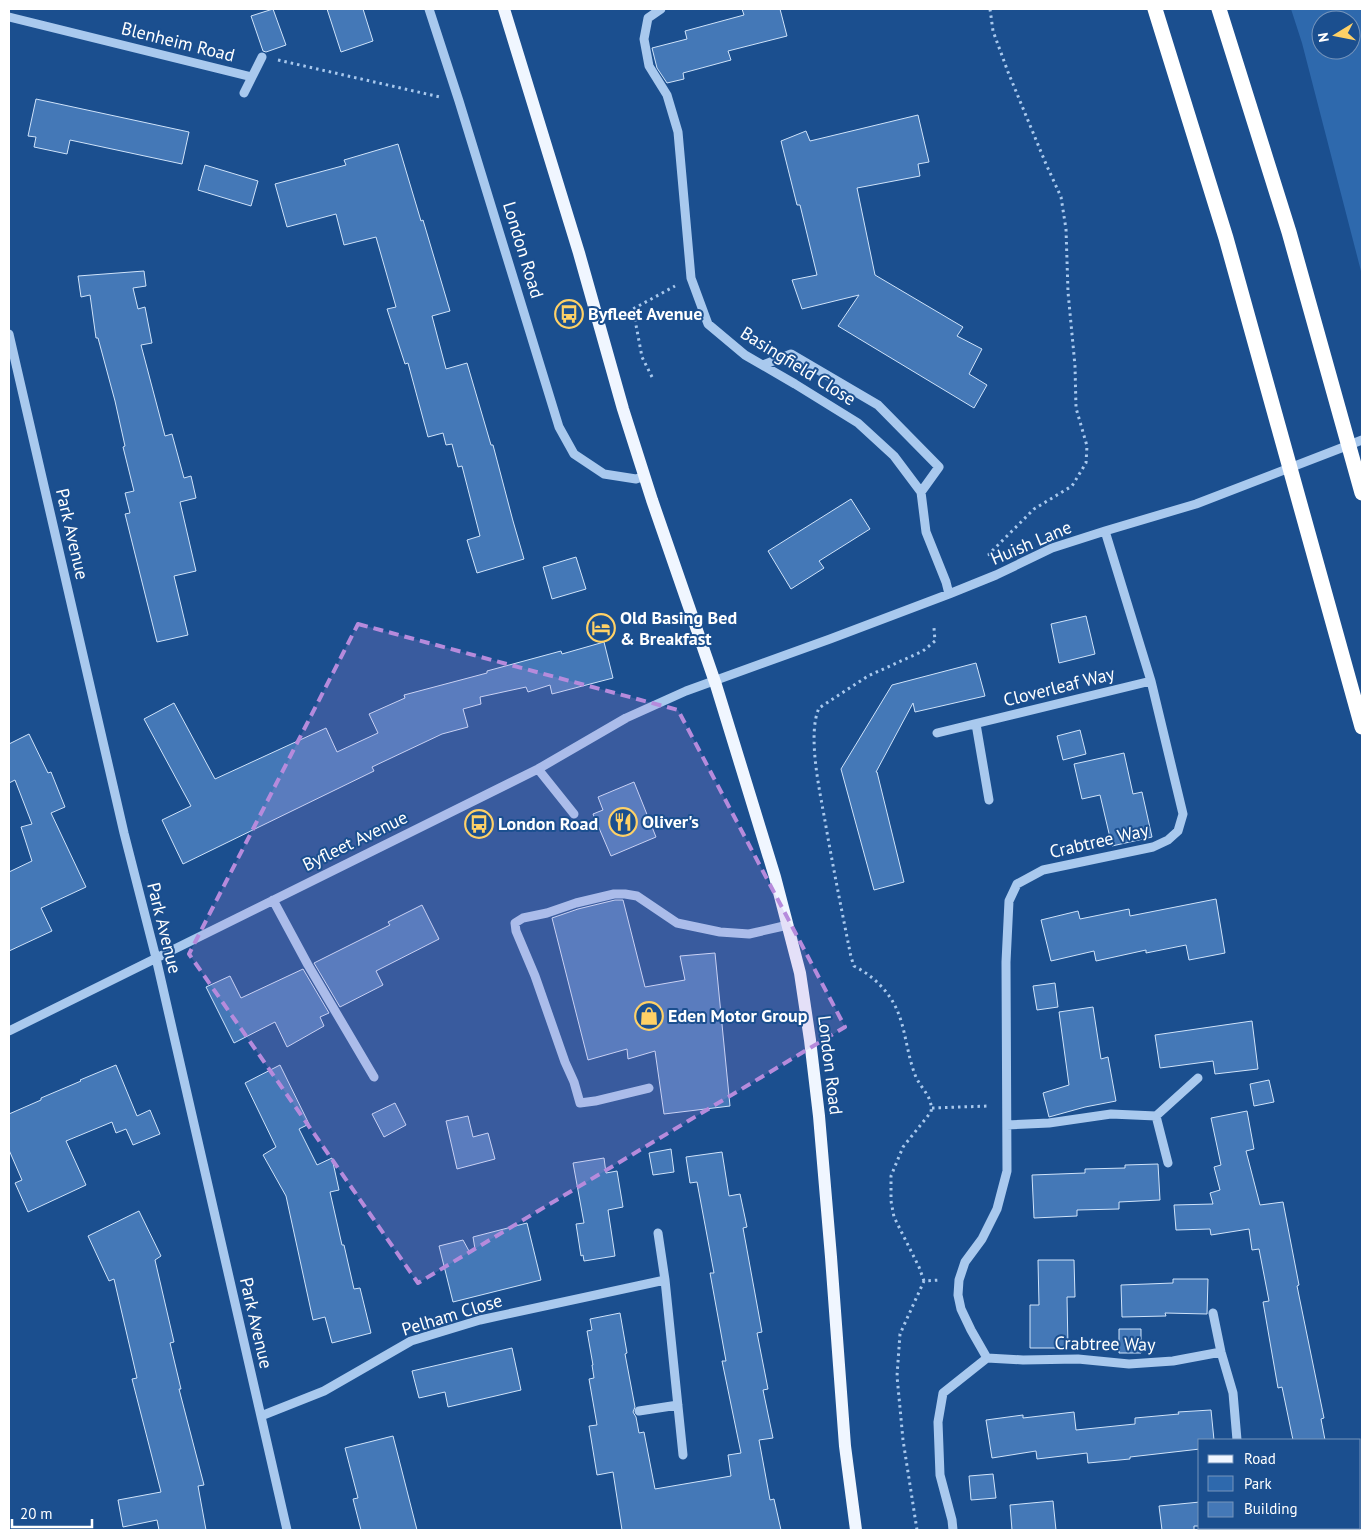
<svg xmlns="http://www.w3.org/2000/svg" width="1371" height="1539" font-family="'PT Sans',sans-serif">
  <rect width="100%" height="100%" fill="#1b4f8f"/>
  <path fill="#2e69ad" fill-rule="evenodd" d="M1291,9H1362V275L1302,43ZM1321,20H1351V50H1321Z"/>
  <path fill="#4478b7" stroke="#cfe3fa" d="M273,9L286,45L266,52L263,51L251,16Z
    M327,9H363L373,41L341,52Z
    M742,9H780L787,36L728,51L731,60L683,73L684,79L667,83L657,68L652,48L687,39L685,31L744,15Z
    M36,99L189,132L182,164L70,140L67,154L34,147L36,137L28,136Z
    M918,115L929,162L918,164L920,176L857,188L875,275L963,327L957,336L982,349L969,374L987,385L974,408L838,326L859,295L802,309L792,280L817,275L800,205H797L781,141L806,131L810,141Z
    M398,144L421,221L423,220L450,311L432,316L446,369L467,363L491,445H493L513,521L524,559L477,573L467,540L480,536L462,466L458,467L452,444L446,445L443,433L428,437L408,363L405,364L387,309L396,307L376,237L344,245L336,214L287,227L275,184L346,165L344,160Z
    M205,165L258,181L251,206L198,190Z
    M144,271L146,286L133,288L138,309L145,307L152,343L141,345L165,436L172,434L184,478L191,476L196,498L180,502L196,571L174,576L188,635L157,642L125,514L130,513L125,493L134,491L123,447L125,446L115,401L98,338H96L90,295L81,297L78,276Z
    M851,499L870,529L819,561L824,568L791,589L768,551Z
    M576,557L586,589L552,599L543,567Z
    M1086,616L1095,654L1059,663L1051,624Z
    M604,642L613,678L552,694L550,685L528,692L526,687L480,697L481,704L463,709L468,727L442,734L372,767L374,771L183,864L162,820L191,806L144,719L174,703L215,779L326,728L337,752L378,733L369,714L405,698L404,695L487,673V671L561,651L562,654Z
    M976,663L985,696L915,712L913,703L876,772H877L904,882L874,890L841,769L892,685Z
    M1080,730L1086,754L1063,760L1057,736Z
    M29,734L48,773L51,772L65,807L51,813L86,887L41,908L52,931L9,951V872L32,861L21,827L32,824L15,780L9,783V744Z
    M1124,753L1133,794L1142,792L1152,837L1112,846L1100,795L1082,799L1074,764Z
    M634,782L656,837L611,856L593,814L603,810L598,797Z
    M1216,899L1225,953L1189,960L1186,945L1146,953V950L1096,961L1094,951L1051,961L1041,920L1078,911L1080,919L1129,909L1130,916Z
    M615,900H623L645,987L685,980L680,956L715,953L730,1106L664,1114L655,1051L628,1059L627,1049L588,1060L552,918L578,909Z
    M422,905L439,939L376,971L383,985L340,1007L314,963L390,925L388,922Z
    M303,969L329,1013L320,1017L324,1026L287,1047L275,1022L234,1043L206,987L230,976L241,998Z
    M1055,983L1058,1007L1037,1010L1033,986Z
    M1093,1007L1101,1059L1108,1057L1116,1101L1085,1107L1049,1117L1043,1093L1069,1085L1059,1012Z
    M1252,1021L1258,1069L1215,1074L1213,1061L1160,1068L1155,1035Z
    M116,1065L137,1116L150,1110L160,1134L133,1145L126,1129L116,1133L112,1122L66,1141L86,1185L28,1212L15,1183L22,1180L9,1150V1114L41,1100V1098L81,1081L80,1080Z
    M280,1065L309,1124L299,1129L317,1165L332,1158L339,1190L330,1192L342,1245H344L354,1289L360,1288L371,1333L332,1343L325,1317L313,1320L286,1196L263,1155L276,1147L245,1083Z
    M1269,1080L1274,1102L1254,1106L1250,1084Z
    M395,1103L406,1125L384,1137L372,1114Z
    M1247,1111L1254,1149L1246,1151L1260,1205L1283,1202L1299,1285L1297,1286L1324,1418L1321,1419L1325,1440H1293L1282,1387L1278,1388L1263,1302L1269,1301L1259,1249L1252,1250L1249,1229L1211,1235L1210,1229L1176,1230L1174,1205L1213,1204L1210,1193L1220,1190L1214,1167L1221,1165L1211,1118Z
    M468,1116L473,1137L488,1133L495,1159L457,1169L446,1121Z
    M671,1149L674,1172L653,1175L649,1153Z
    M722,1152L729,1196L740,1194L747,1227L743,1228L762,1332L757,1333L768,1389L763,1390L773,1438L759,1440L770,1500L774,1499L781,1530H622L613,1472L597,1475L589,1426L597,1425L589,1379L594,1378L592,1365H593L587,1331L592,1330L590,1319L620,1313L627,1353L625,1354L635,1407L633,1412L636,1417L639,1433L644,1432L655,1489L731,1476L728,1455L741,1453L722,1361H726L710,1273H714L697,1182L690,1183L686,1157Z
    M604,1158L606,1173L617,1171L623,1207L608,1210L615,1256L584,1261L583,1255L581,1256L576,1224L584,1223L573,1163Z
    M1158,1164L1160,1200L1119,1202V1209L1077,1210V1216L1034,1218L1032,1175L1085,1173V1169L1125,1168V1165Z
    M139,1211L161,1256L155,1260L174,1342L170,1343L181,1389H179L204,1485L198,1486L206,1530H159L157,1520L123,1527L118,1500L161,1492L132,1379L137,1378L114,1279L109,1281L88,1236Z
    M527,1223L541,1280L453,1302L439,1246L463,1240L469,1251L475,1249L473,1237Z
    M1038,1260H1074L1075,1297H1067L1068,1348H1030V1305H1039Z
    M1173,1279H1208L1207,1314L1165,1313L1166,1316L1122,1317L1121,1285L1173,1283Z
    M1119,1329H1141V1353H1119Z
    M512,1348L521,1390L448,1407L445,1392L419,1398L412,1371Z
    M1211,1410L1214,1440H1200V1449L1130,1457V1459L1088,1463L1087,1453L1037,1459L1036,1451L992,1458L986,1420L1023,1415V1418L1074,1412L1076,1430L1135,1424V1418L1179,1414L1178,1412Z
    M393,1436L417,1530H361L353,1499L358,1498L345,1448Z
    M993,1474L996,1498L971,1500L969,1476Z
    M1053,1501L1056,1530H1012L1010,1505Z
    M1200,1502V1526H1194V1530H1162L1159,1506Z"/>
  <g fill="none" stroke-linecap="round" stroke-linejoin="round">
    <path stroke="#a9c9ee" stroke-width="3" stroke-dasharray="2.5 4" stroke-linecap="butt" d="M990,9L993,31L1008,72L1046,164L1061,197L1066,229L1068,292L1075,366L1076,408L1087,446L1086,463L1072,486L1034,509L989,554L990,558
      M278,60L440,97
      M652,377L642,357L633,309L675,286
      M932,1108L989,1106
      M924,1281L919,1267L894,1217L891,1201V1176L903,1147L931,1112C933,1097 922,1090 916,1077C907,1056 906,1030 897,1010C889,991 872,975 854,966L851,957C842,912 833,867 825,821C820,792 807,735 819,708L868,676L923,651L935,641L934,628
      M917,1530L903,1440L897,1376L900,1334L924,1281L941,1280"/>
    <path stroke="#a9c9ee" stroke-width="9" d="M429,9L459,101L559,427L574,454L604,474L636,479L645,476
      M661,9L648,18L644,39L649,66L667,95L678,132L691,278L708,324L745,355L795,384L858,423L894,456L921,492L926,532L946,582L949,594
      M9,17L252,77
      M244,93L262,57
      M9,334L124,833L156,958L287,1530
      M763,365L791,354L878,405L939,467L921,492
      M976,724L989,800
      M937,733L1151,681
      M538,769L574,814
      M273,900L308,965L374,1077
      M9,1031L538,769L626,718L686,691L830,639L949,594L996,575L1052,548L1105,531L1196,504L1362,440
      M649,1088L595,1101L580,1103L574,1082L565,1062L535,976L516,931L515,923L523,918L547,913L576,903L614,894H625L637,896L677,923L720,932L749,934L788,925
      M1007,1125L1049,1123L1111,1114L1156,1116
      M1168,1163L1156,1116L1198,1078
      M658,1233L665,1280L683,1455
      M1213,1313L1221,1352L1233,1393L1237,1440
      M987,1358L971,1330L961,1309L958,1295L959,1280L965,1262L982,1239L997,1209L1007,1171L1006,962L1009,901L1017,884L1043,870L1153,847L1168,840L1178,831L1183,814L1151,681L1105,531
      M639,1411L678,1405
      M261,1416L324,1391L411,1341L480,1320L665,1280
      M1253,1528L1254,1530
      M953,1530L952,1520L940,1475L938,1422L943,1393L987,1358L1023,1360L1078,1359L1129,1364L1173,1361L1221,1352"/>
    <path stroke="#f0f6ff" stroke-width="12" d="M504,9L579,253L623,409L652,500L716,685L775,877L800,973L810,1040L819,1116L831,1257L845,1446L856,1530"/>
    <path stroke="#fff" stroke-width="15" d="M1155,9L1226,238L1362,727
      M1219,9L1289,232L1362,493"/>
  </g>
  <path fill="#b68bdc" fill-opacity="0.2" stroke="#b68bdc" stroke-width="4" stroke-dasharray="10 6" stroke-linejoin="round" d="M358,624L678,710L845,1027L418,1283L189,954Z"/>
  <defs>
    <symbol id="bus-ring" viewBox="-11 -11 22 22"><circle r="9.5" fill="#1b4f8f" stroke="#ffd166" stroke-width="1.5"/><path d="M-5-6H5V4H4V6H2V4H-2V6H-4V4H-5ZM-3.5-4V0h7V-4ZM-3.5 1.2v1.5H-2V1.2ZM2 1.2v1.5H3.5V1.2Z" fill="#ffd166"/></symbol>
    <symbol id="hotel-ring" viewBox="-11 -11 22 22"><circle r="9.5" fill="#1b4f8f" stroke="#ffd166" stroke-width="1.5"/><path d="M-6-4.5h1.5V1H6V5H4.5V3h-9V5H-6ZM-4 0a1.8 1.8 0 1 1 3.6 0ZM.5 0V-2.5h3Q6-2.5 6 0Z" fill="#ffd166"/></symbol>
    <symbol id="restaurant-ring" viewBox="-11 -11 22 22"><circle r="9.5" fill="#1b4f8f" stroke="#ffd166" stroke-width="1.5"/><path d="M-5-6h1v4h1v-4h1v4h1v-4h1v5L-1.5 .5V6h-2V.5L-5-1ZM5-6V6H3V1.5H1.5Q1.5-4 5-6Z" fill="#ffd166"/></symbol>
    <symbol id="shop-ring" viewBox="-11 -11 22 22"><circle r="9.5" fill="#1b4f8f" stroke="#ffd166" stroke-width="1.5"/><path d="M-5-2.5h2.3a2.7 3.5 0 0 1 5.4 0H5L5.5 6h-11ZM-1.5-2.5h3a1.5 2.3 0 0 0-3 0Z" fill="#ffd166"/></symbol>
  </defs>
  <g fill-rule="evenodd">
    <use href="#bus-ring" x="553" y="298" width="32" height="32"/>
    <use href="#hotel-ring" x="585" y="612" width="32" height="32"/>
    <use href="#restaurant-ring" x="607" y="806" width="32" height="32"/>
    <use href="#bus-ring" x="463" y="808" width="32" height="32"/>
    <use href="#shop-ring" x="633" y="1000" width="32" height="32"/>
  </g>
  <g text-anchor="middle" stroke-width="4" stroke-linejoin="round" paint-order="stroke">
    <g font-size="18" fill="#fff" stroke="#1b4f8f">
      <text transform="translate(178 42) rotate(14)" y="6">Blenheim Road</text>
      <text transform="translate(523 250) rotate(73)" y="6">London Road</text>
      <text transform="translate(798 366) rotate(32)" y="6">Basingfield Close</text>
      <text transform="translate(72 534) rotate(77)" y="6">Park Avenue</text>
      <text transform="translate(1031 543) rotate(-23)" y="6">Huish Lane</text>
      <text transform="translate(1059 687) rotate(-14)" y="6">Cloverleaf Way</text>
      <text transform="translate(355 841) rotate(-26)" y="6">Byfleet Avenue</text>
      <text transform="translate(1099 841) rotate(-13)" y="6">Crabtree Way</text>
      <text transform="translate(164 928) rotate(76)" y="6">Park Avenue</text>
      <text transform="translate(830 1065) rotate(83)" y="6">London Road</text>
      <text transform="translate(452 1315) rotate(-17)" y="6">Pelham Close</text>
      <text transform="translate(256 1323) rotate(77)" y="6">Park Avenue</text>
      <text transform="translate(1105 1344) rotate(1)" y="6">Crabtree Way</text>
    </g>
    <g font-size="18" font-weight="bold" fill="#fff" stroke="#1b4f8f" text-anchor="start">
      <text x="588" y="320">Byfleet Avenue</text>
      <text x="620" y="624">Old Basing Bed<tspan x="620" dy="21">&amp; Breakfast</tspan></text>
      <text x="642" y="828">Oliver's</text>
      <text x="498" y="830">London Road</text>
      <text x="668" y="1022">Eden Motor Group</text>
    </g>
  </g>
  <rect width="1371" height="1539" fill="none" stroke="#ffffff" stroke-width="20"/>
  <rect x="1198" y="1439" width="162" height="90" fill="#1b4f8f" stroke="#7695bc"/>
  <rect x="1208" y="1455" width="25" height="8" fill="#f0f6ff" stroke="#7695bc"/>
  <text x="1244" y="1464" font-size="15" fill="#ffffff">Road</text>
  <rect x="1208" y="1476" width="25" height="15" fill="#2e69ad" stroke="#7695bc"/>
  <text x="1244" y="1489" font-size="15" fill="#ffffff">Park</text>
  <rect x="1208" y="1502" width="25" height="15" fill="#4478b7" stroke="#7695bc"/>
  <text x="1244" y="1514" font-size="15" fill="#ffffff">Building</text>
  <g transform="translate(1336 35) rotate(260)"><circle r="24" fill="#1b4f8f" stroke="#7695bc"/>
  <path d="M0-4L9 19L0 12L-9 19Z" fill="#ffd166"/>
  <text y="-8" font-size="14" font-weight="bold" text-anchor="middle" fill="#ffffff">N</text>
  </g>
  <path d="M12 1519v8h80v-8" fill="none" stroke="#ffffff" stroke-width="2.5"/>
  <text x="20" y="1519" font-size="15" fill="#ffffff" stroke="#1b4f8f" stroke-width="4" paint-order="stroke">20 m</text>
</svg>
